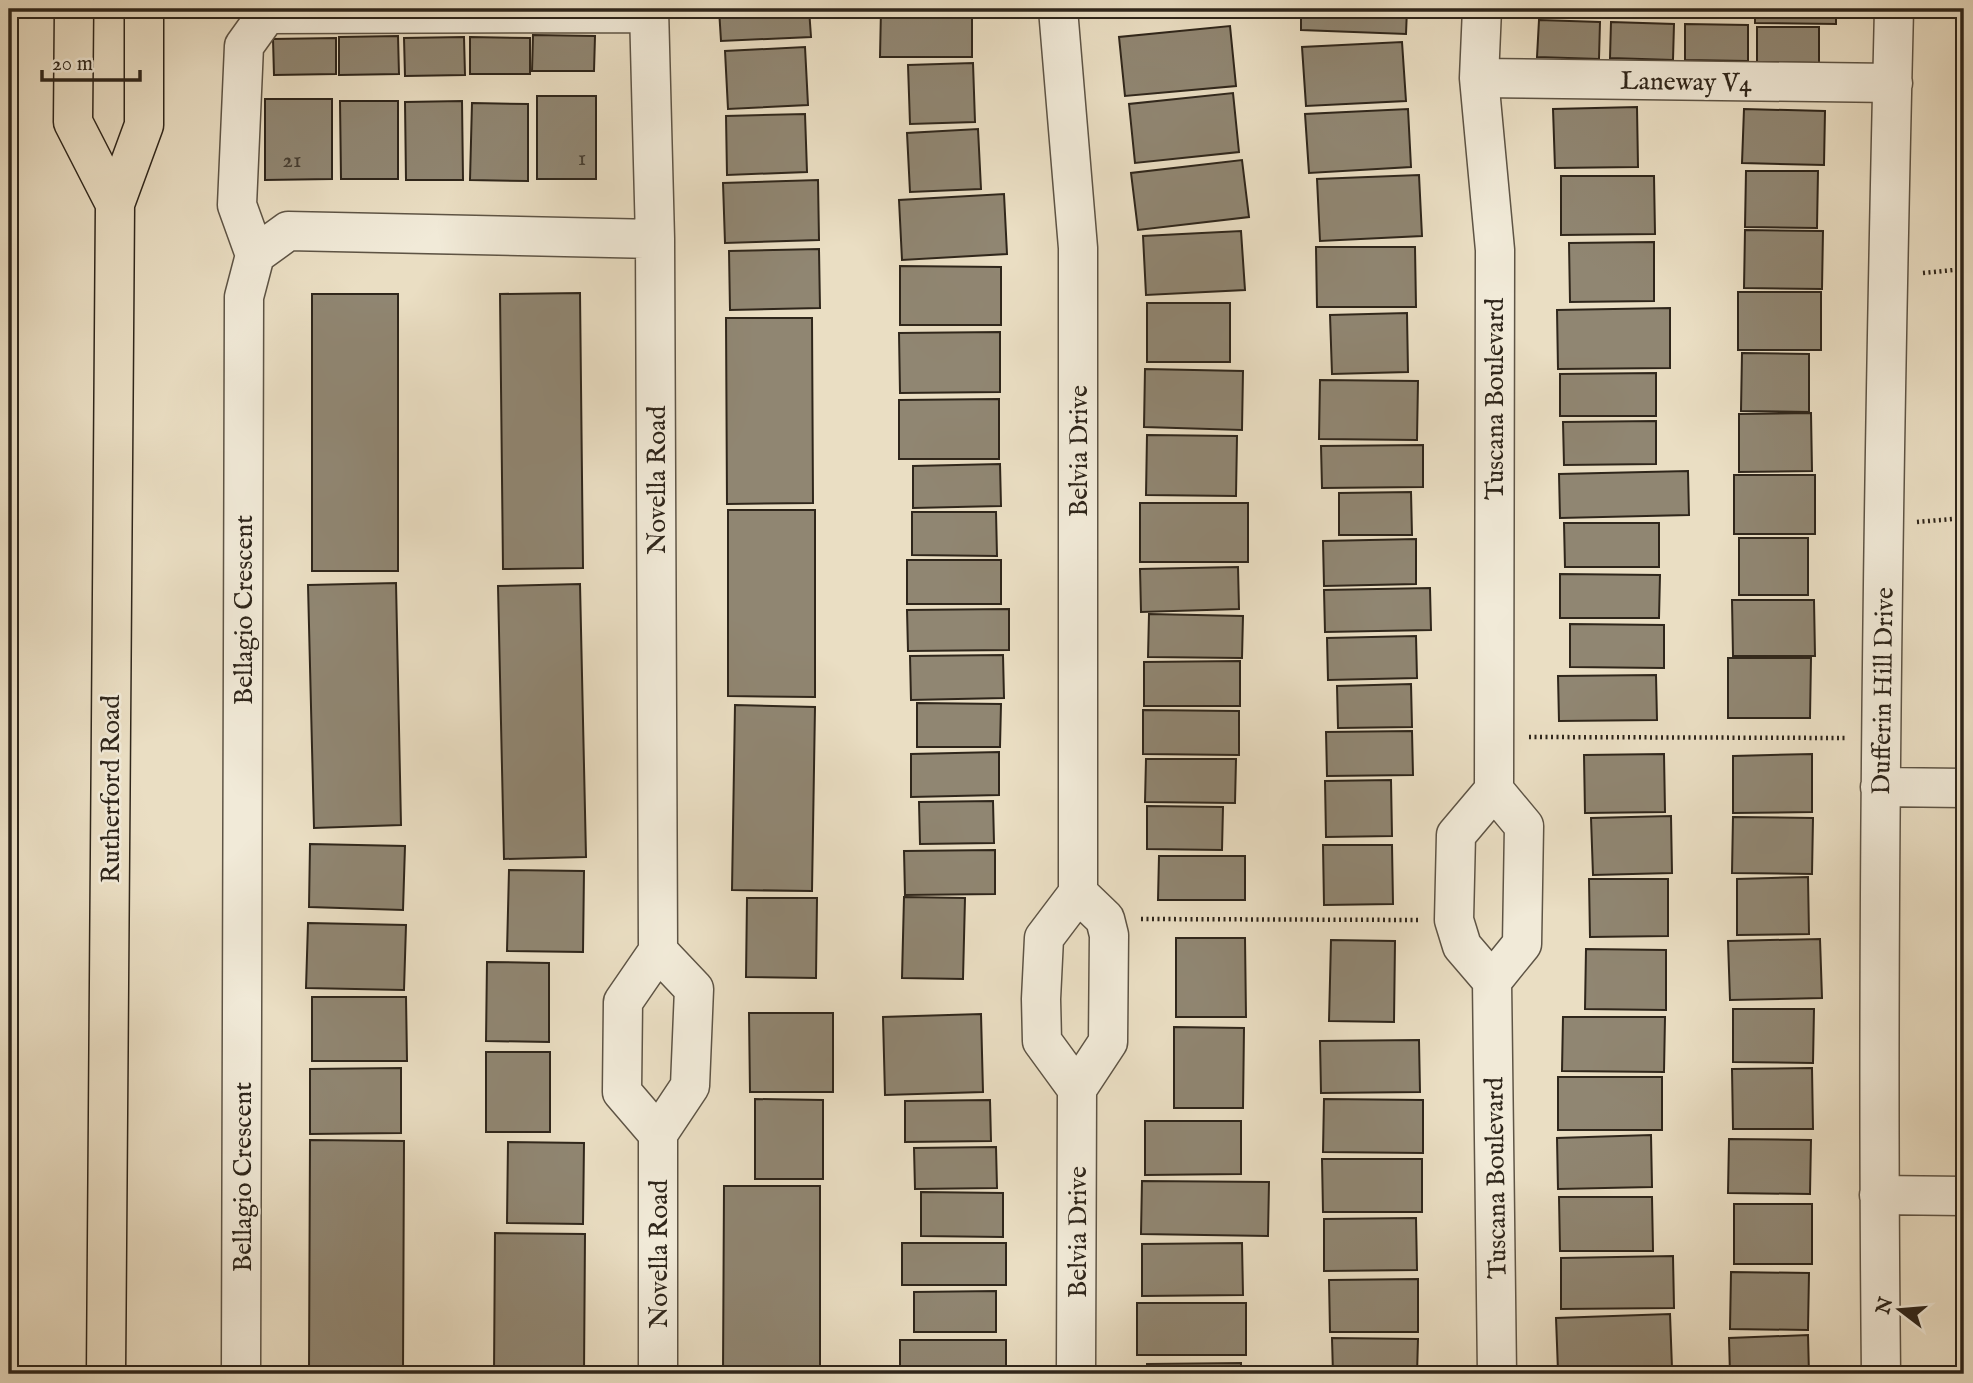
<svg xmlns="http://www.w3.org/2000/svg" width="1973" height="1383" font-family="'IM FELL English',serif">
  <rect width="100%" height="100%" fill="#eadec3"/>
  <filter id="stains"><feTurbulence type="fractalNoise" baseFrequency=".00286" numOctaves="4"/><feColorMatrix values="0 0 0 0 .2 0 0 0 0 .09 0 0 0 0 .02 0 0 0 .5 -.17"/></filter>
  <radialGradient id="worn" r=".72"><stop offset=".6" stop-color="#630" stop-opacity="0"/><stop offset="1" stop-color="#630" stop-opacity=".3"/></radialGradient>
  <path fill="#cabfa6" stroke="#7c7260" stroke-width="2" d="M1964,170V574H1961Z"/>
  <path fill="#908672" stroke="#2f261b" stroke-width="2" d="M719,9H809L811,37L721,41Z
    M881,9H972V57H880Z
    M1147,9H1229L1228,18Z
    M1301,9H1407L1406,34L1301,30Z
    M1755,9H1836V24L1755,23Z
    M1539,20L1600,22L1599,59L1537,57Z
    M1611,22L1674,24L1673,60L1610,58Z
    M1685,24L1748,25V61L1685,60Z
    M1230,26L1236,86L1125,96L1119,37Z
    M1757,27H1819V63L1757,62Z
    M533,35L595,36L594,71H532Z
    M398,36L399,74L339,75V37Z
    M464,37L465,75L405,76L404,38Z
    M470,37L530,38V74H470Z
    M336,38V74L274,75L273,39Z
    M1402,42L1406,101L1306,106L1302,47Z
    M805,47L808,105L728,109L725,51Z
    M973,63L975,122L910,124L908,65Z
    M1233,93L1239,152L1135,163L1129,104Z
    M537,96H596V179H537Z
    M265,99H332V179L265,180Z
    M340,101H398V179H341Z
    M462,101L463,180H406L405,102Z
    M472,103L528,104V181L470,180Z
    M1637,107L1638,167L1555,168L1553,109Z
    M1408,109L1411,167L1309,173L1305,114Z
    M1744,109L1825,111L1824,165L1742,163Z
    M805,114L807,172L727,175L726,116Z
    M978,129L981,189L910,192L907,133Z
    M1242,160L1249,217L1138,230L1131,173Z
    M1746,171H1818L1817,228L1745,227Z
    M1419,175L1422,236L1320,241L1317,179Z
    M1561,176H1654L1655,234L1561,235Z
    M818,180L819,240L725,243L723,183Z
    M1004,194L1007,254L902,260L899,200Z
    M1745,230L1823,231L1822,289L1744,288Z
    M1241,231L1245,290L1146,295L1143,236Z
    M1654,242V301L1570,302L1569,243Z
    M1316,247H1415L1416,307H1317Z
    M819,249L820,308L730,310L729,251Z
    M900,266L1001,267V325H900Z
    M1738,292H1821V350H1738Z
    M580,293L583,568L503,569L500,294Z
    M312,294H398V571H312Z
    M1147,303H1230V362H1147Z
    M1670,308V368L1558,369L1557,310Z
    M1407,313L1408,372L1332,374L1330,315Z
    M726,318H812L813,503L727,504Z
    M1000,332V392L900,393L899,333Z
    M1742,353L1809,354V412L1741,411Z
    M1145,369L1243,371L1242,430L1144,427Z
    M1656,373V416H1560V374Z
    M1320,380L1418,381L1417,440L1319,439Z
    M999,399V459H899V400Z
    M1811,413L1812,471L1739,472V414Z
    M1656,421V464L1564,465L1563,422Z
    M1147,435L1237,436L1236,496L1146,495Z
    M1423,445V487L1322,488L1321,446Z
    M1000,464L1001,506L913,508V466Z
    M1688,471L1689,515L1560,518L1559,474Z
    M1734,475H1815V534H1734Z
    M1411,492L1412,535H1339V493Z
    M1140,503H1248V562H1140Z
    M728,510H815V697L728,696Z
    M912,512H996L997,556L912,555Z
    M1564,523H1659V567H1565Z
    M1739,538H1808V595H1739Z
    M1416,539V584L1324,586L1323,541Z
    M907,560H1001V604H907Z
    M1238,567L1239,609L1141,612L1140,569Z
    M1560,574L1660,575L1659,618H1560Z
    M396,583L401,825L314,828L308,585Z
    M580,584L586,857L504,859L498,586Z
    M1430,588L1431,630L1325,632L1324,590Z
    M1732,600H1814L1815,656H1733Z
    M1009,609V650L908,651L907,610Z
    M1149,614L1243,616L1242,658L1148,657Z
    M1570,624L1664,625V668L1570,667Z
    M1964,629V716L1960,715Z
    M1416,636L1417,678L1328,680L1327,638Z
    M1003,655L1004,698L911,700L910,656Z
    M1728,658H1811L1810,718H1728Z
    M1240,661V706H1144V662Z
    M1656,675L1657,720L1559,721L1558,676Z
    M1411,684L1412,727L1338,728L1337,686Z
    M917,703L1001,704L1000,747H917Z
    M735,705L815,707L812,891L732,890Z
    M1143,710L1239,711V755L1143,754Z
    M1412,731L1413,775L1327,776L1326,732Z
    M999,752V795L911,797V754Z
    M1664,754L1665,812L1585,813L1584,755Z
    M1812,754V812L1733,813V756Z
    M1146,759H1236L1235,803L1145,802Z
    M1391,780L1392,836L1326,837L1325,781Z
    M993,801L994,843L920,844L919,802Z
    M1147,806L1223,807L1222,850L1147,849Z
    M1671,816L1672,873L1593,875L1591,818Z
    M1733,817L1813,818L1812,874L1732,873Z
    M310,844L405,846L403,910L309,907Z
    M1323,845H1392L1393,904L1324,905Z
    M995,850V894L905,895L904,851Z
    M1159,856H1245V900H1158Z
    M509,870L584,871L583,952L507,951Z
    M1808,877L1809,934L1737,935V879Z
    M1589,879H1668V936L1590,937Z
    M904,897L965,898L963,979L902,978Z
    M747,898H817L816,978L746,977Z
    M308,923L406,925L404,990L306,988Z
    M1176,938H1245L1246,1017H1176Z
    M1820,939L1822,998L1730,1000L1728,941Z
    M1331,940L1395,941L1394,1022L1329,1021Z
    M1586,949L1666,950V1010L1585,1009Z
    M487,962L549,963V1042L486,1041Z
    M312,997H406L407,1061H312Z
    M1733,1009H1814L1813,1063L1733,1062Z
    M749,1013H833V1092H750Z
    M981,1014L983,1092L885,1095L883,1017Z
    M1563,1017H1665L1664,1072L1562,1071Z
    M1174,1027L1244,1028L1243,1108H1174Z
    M1961,1031H1964V1121H1960Z
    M1419,1040L1420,1092L1321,1093L1320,1041Z
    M486,1052H550V1132H486Z
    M401,1068V1133L310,1134V1069Z
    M1812,1068L1813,1129H1733L1732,1069Z
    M1558,1077H1662V1130H1558Z
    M755,1099L823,1100V1179H755Z
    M1324,1099L1423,1100V1153L1323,1152Z
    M990,1100L991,1141L905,1142V1101Z
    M1145,1121H1241V1174L1145,1175Z
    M1651,1135L1652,1187L1558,1189L1557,1138Z
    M1729,1139L1811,1140L1810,1194L1728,1193Z
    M310,1140L404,1141L403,1374H309Z
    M508,1142L584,1143L583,1224L507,1223Z
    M996,1147L997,1188L915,1189L914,1148Z
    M1322,1159H1422V1212H1323Z
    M1142,1181L1269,1182L1268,1236L1141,1234Z
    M724,1186H820V1374H723Z
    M921,1192L1003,1193V1237L921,1236Z
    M1559,1197H1652L1653,1251H1560Z
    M1734,1204H1812V1264H1734Z
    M1416,1218L1417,1270L1324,1271V1219Z
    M495,1233L585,1234L584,1374H494Z
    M902,1243H1006V1285H902Z
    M1242,1243L1243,1295L1142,1296V1244Z
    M1673,1256L1674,1308L1561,1309V1258Z
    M1731,1272L1809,1273L1808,1330L1730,1329Z
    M1418,1279V1332H1330L1329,1280Z
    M996,1291V1332H914V1292Z
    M1137,1303H1246V1355H1137Z
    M1670,1314L1672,1368L1558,1371L1556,1318Z
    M1808,1335L1809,1374H1730L1729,1338Z
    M1332,1338L1418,1339L1417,1374H1333Z
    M900,1340H1006V1374H900Z
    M1241,1363V1374H1147V1364Z"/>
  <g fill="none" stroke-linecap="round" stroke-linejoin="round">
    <defs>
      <path id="minor" d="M649,9L655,239L658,951L623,1002L622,1092L658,1134
        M1058,9L1078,248V893L1044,938L1041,999L1042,1041L1077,1089
        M1482,9L1479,78L1495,250L1494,790L1524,826L1522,944L1492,981L1497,1374
        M1479,78L1893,83
        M255,255L237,205L244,46L267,14L649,13
        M1880,787L1964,788
        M1492,981L1462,946L1454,920L1456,835L1494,790
        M1879,1195L1964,1196
        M241,1374L244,297L255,255L288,231L655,239
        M658,1374V1134L690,1086L694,989L658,951
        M1076,1374L1077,1089L1108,1042L1109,935L1105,919L1078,893
        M1881,1374C1876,919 1883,464 1894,9"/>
      <path id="major" d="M74,9L73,122L115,204
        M106,1374L115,204L144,125V9"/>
    </defs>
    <use href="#minor" stroke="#5e5445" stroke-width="41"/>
    <use href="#major" stroke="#2f261b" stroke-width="41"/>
    <path stroke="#2f261b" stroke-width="4.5" stroke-dasharray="2 3.5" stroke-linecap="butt" d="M1923,273L1964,269
      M1917,522L1964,518
      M1529,737L1846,738
      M1141,919L1419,920"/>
    <use href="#minor" stroke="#f1ead8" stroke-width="38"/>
    <use href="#major" stroke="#eadec3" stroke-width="38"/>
  </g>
  <g text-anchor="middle" stroke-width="5" stroke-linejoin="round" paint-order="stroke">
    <g font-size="23" fill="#473e31">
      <text x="582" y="165">1</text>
      <text x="292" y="167">21</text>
    </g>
    <g font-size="26" fill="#2f261b" stroke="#f1ead8">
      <text transform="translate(1686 81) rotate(1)" y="9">Laneway V4</text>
      <text transform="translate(1494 399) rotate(-90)" y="9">Tuscana Boulevard</text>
      <text transform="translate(1078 451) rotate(-90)" y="9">Belvia Drive</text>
      <text transform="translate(656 480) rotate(-90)" y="9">Novella Road</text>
      <text transform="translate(243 610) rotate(-90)" y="9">Bellagio Crescent</text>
      <text transform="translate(1882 691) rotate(-89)" y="9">Dufferin Hill Drive</text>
      <text transform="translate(110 789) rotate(-90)" y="9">Rutherford Road</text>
      <text transform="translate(242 1177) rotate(-90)" y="9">Bellagio Crescent</text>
      <text transform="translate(1495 1178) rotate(-91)" y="9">Tuscana Boulevard</text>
      <text transform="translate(1077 1232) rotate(-90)" y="9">Belvia Drive</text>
      <text transform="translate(658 1254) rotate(-90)" y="9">Novella Road</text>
    </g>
  </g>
  <rect width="1973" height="1383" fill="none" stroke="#eadec3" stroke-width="35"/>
  <rect x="10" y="10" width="1952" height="1362" fill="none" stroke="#2f261b" stroke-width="3.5"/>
  <rect x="18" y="18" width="1938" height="1348" fill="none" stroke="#2f261b" stroke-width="2"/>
  <g transform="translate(1900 1310) rotate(286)" stroke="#f1ead8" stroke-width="5" paint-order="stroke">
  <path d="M0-5L12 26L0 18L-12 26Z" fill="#2f261b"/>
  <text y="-10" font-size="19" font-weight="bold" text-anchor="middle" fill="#2f261b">N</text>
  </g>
  <path d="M42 70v10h98v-10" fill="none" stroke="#2f261b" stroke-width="3.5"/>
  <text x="52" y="70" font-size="21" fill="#2f261b" stroke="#f1ead8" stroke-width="5" paint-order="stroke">20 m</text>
  <rect width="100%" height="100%" filter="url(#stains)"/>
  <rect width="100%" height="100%" fill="url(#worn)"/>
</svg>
